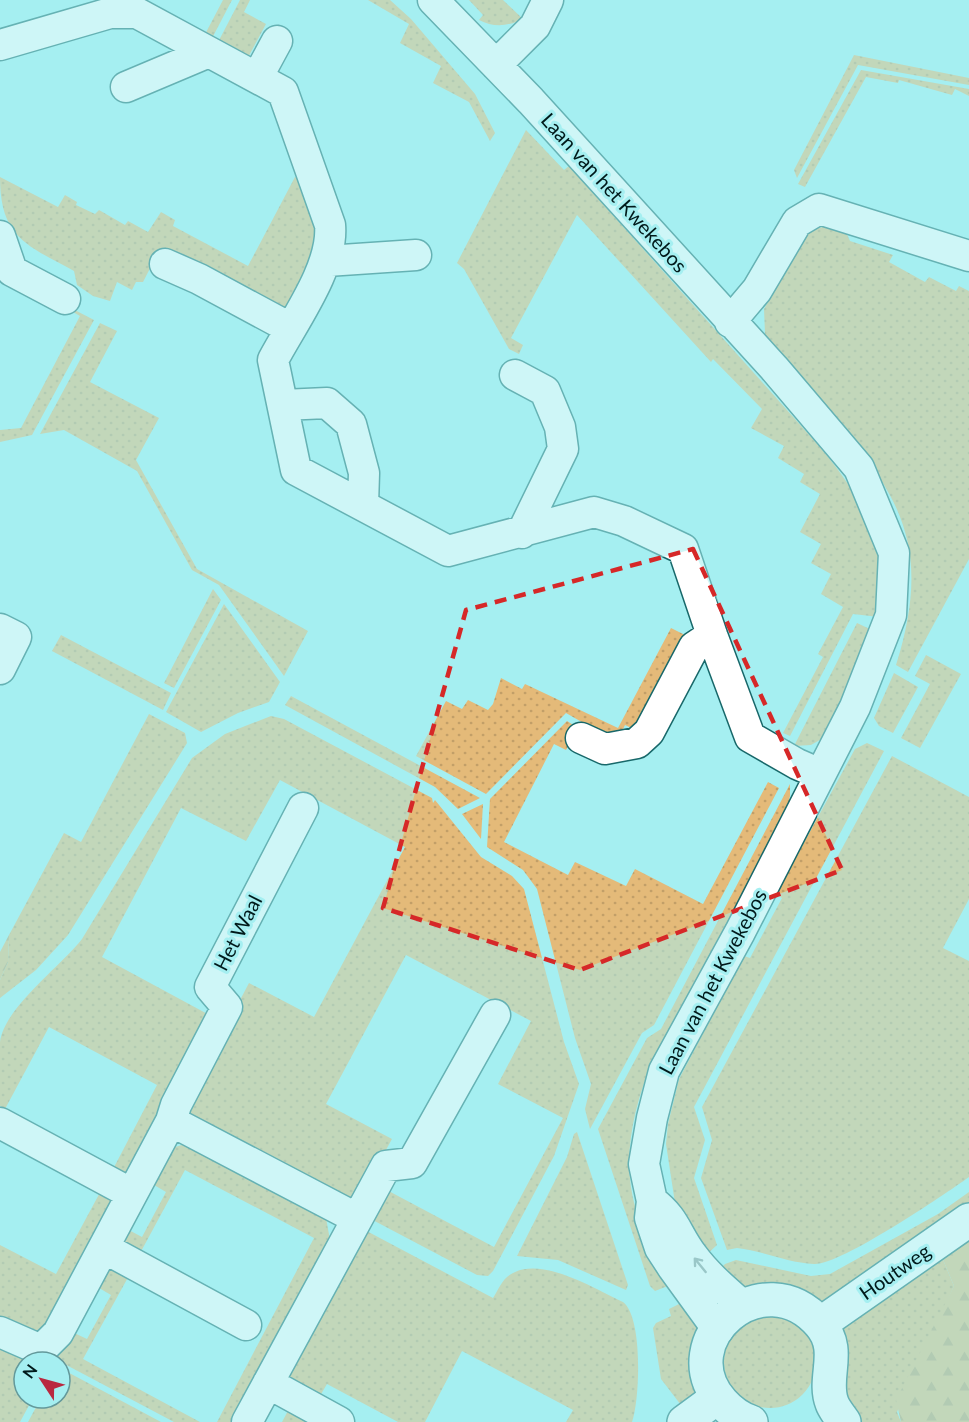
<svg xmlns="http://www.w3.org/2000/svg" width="969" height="1422" font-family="Lato,sans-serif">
  <defs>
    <pattern id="green-dots" width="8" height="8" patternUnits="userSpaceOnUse" patternTransform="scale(1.5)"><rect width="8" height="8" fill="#e4ba79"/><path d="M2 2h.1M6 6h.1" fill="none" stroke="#c29f68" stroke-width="1.8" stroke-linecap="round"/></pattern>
    <pattern id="forest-firs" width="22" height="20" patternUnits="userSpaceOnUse" patternTransform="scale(1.5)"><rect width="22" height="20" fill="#e4ba79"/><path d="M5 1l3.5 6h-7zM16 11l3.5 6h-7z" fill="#c29f68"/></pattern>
  </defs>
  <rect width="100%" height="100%" fill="#a5eff1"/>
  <path fill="url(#green-dots)" d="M223,0H232L209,44L202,40Z
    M240,0H250L244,12L266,24L245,63L215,48Z
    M368,0H390L411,19L475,94L495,133L490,141L469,102L433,83L441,66L400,43L409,24Z
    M469,0H503L523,19C509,26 494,28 479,20L483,15Z
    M854,55L969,78V85L858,65L797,178L794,170Z
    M861,70L969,89V96L955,89L952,95L899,80L898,83L866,77L805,187L798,184Z
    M526,130L564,170L569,166L820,447C848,481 877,521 880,566C881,583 879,601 879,617L853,614L790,736L783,733L823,657L818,654L843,607L821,594L831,574L811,563L821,544L800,532L820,494L800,482L804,474L778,458L784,446L751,428L762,409L713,359L711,362L577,215L511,338L523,345L519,354L509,349L464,269L457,263Z
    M0,177L58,207L65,195L77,202L76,205L95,214L99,210L125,225L128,221L148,232L161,212L175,220L173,226L248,266L295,177L305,182L319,239L286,317L160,249L143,282H136L132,290L117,282L110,301L93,296L77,285L74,271C27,245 0,238 0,177Z
    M826,226L845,230L850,241L893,255L889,262L925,282L929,277L956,291L959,286L969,291V559L908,672L896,665C937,535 892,486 811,391C798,376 771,351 765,334L764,309L803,238L812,230Z
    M69,307L94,320L32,435L0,442V430L21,428L80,316L68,309Z
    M100,323L117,331L90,382L159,418L136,460L197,569L308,631L284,676L219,585L192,570L137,471L64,430L40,434Z
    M213,589L221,600L174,688L164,683Z
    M224,604L280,682L269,702L238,713L201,732L166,712Z
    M857,623L876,632L825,737L811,745L794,746Z
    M671,628L689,637L640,732L625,725L620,735L612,731L608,737L566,713L486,794L416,756L446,701L462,709L468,700L488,710L493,704L501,678L522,689L525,684L618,728Z
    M61,635L171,693L163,710L52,651Z
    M926,655L961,674L920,748L901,738L930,684L915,676Z
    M894,673L918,687L893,733L879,726L874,718Z
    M291,696L480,798L458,809L435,787L285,705Z
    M149,714L185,733L187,743L68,935L36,970L0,998V980L8,962L9,935L64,833L81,842Z
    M271,716L284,719L432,798L433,803L435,800L481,857L512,876L524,889L564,1042L579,1084L554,1156L493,1271L488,1276L477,1275L367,1217L383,1188L494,1247L563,1118L498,1084L531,1021L406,955L326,1104L392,1139L355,1206L181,1112L249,983L314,1017L405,847L280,780L246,841L181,808L102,957L213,1017L127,1181L111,1173L157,1085L49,1027L5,1109L0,1106C0,1085 0,1063 0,1042C4,1008 60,967 82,939L192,758L225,734Z
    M567,721L578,728L566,750L554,744L504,842L568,875L575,862L626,886L635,869L703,904L768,782L779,788L654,1025L642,1033L590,1129L585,1109L591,1084L575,1038L537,889L523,870L487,847L490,799Z
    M867,743L884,751L694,1107L705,1140L694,1178L717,1245L705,1256L675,1203L666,1144L668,1124L679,1079L744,956L750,958L782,898L776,894L855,749Z
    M892,756L969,797V899L943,948L969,961V1177C944,1195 839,1266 814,1264C788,1263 763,1251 737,1248L727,1250L701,1178L712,1140L702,1107Z
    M790,784V796L786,813L652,1062C633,1109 621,1160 636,1210C643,1235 661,1260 673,1284L655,1291L650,1286L598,1129L647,1038L661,1029Z
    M483,804L481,839L462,814Z
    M577,1132L628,1285L626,1290L558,1260L517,1256L567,1157L574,1134Z
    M185,1144L326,1218L330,1240L235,1422H217L314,1238L185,1170L138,1257L116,1246L125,1228L142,1237L166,1192L149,1182L172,1148Z
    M103,1187L120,1196L53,1321C32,1340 24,1331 0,1322V1245L56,1274Z
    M969,1192V1209L826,1302L748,1288L736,1284L718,1271L725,1264L736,1260L811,1276L830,1274L938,1214Z
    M361,1228L493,1298C499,1289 502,1278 513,1273C544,1257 595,1289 623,1302C643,1317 640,1399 632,1422H566L573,1410L462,1351L425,1422H398L327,1384L317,1401L280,1381Z
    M939,1250L954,1286L897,1412L901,1422H856L847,1411L834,1323Z
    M108,1260L131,1272L83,1359L200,1422H174L55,1359L70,1331L87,1339L111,1295L94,1285Z
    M681,1303L699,1322L696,1392L684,1409L661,1379L653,1328L656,1323L671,1316L669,1309Z
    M724 1362a46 46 0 1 1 92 0a46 46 0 1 1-92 0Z
    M0,1344L33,1362H24V1398H33L20,1422H0Z
    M60,1368L161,1422H28L41,1398H60Z
    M289,1409L313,1422H282Z"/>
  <path fill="url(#forest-firs)" d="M9,935L8,962L0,980V952Z
    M969,1228V1422H901L896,1400L954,1286L939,1250Z"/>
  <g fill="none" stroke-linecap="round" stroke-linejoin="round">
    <defs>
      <path id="street" d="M433,0L531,101L774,368L859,468L894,553L891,615L855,707L740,932L664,1071L652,1118L644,1164L652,1201L650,1218L660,1248L673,1268L718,1330
        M0,45L110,13H137L283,92L330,225C334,267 293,322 273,360L296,470L448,551L594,512L624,521L683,549L712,635L750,737L797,764L820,774
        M496,65L535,26L548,0
        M257,78L277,41
        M126,87L209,52
        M0,236L12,271L65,299
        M327,261L416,255
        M165,264L199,279L290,328
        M730,322L757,290L797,222L819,209L969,256
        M515,375L545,391L560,427L563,449L522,533
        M283,405L327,403L351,424L364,473L363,505
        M0,629L16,637L0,669
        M581,738L605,749L637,743L649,732L694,647L712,635
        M171,1121L356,1218
        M0,1123L132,1194
        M652,1201C676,1219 676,1234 693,1256C707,1275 725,1290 742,1305
        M104,1248L246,1325
        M0,1332L41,1350L58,1333L171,1121L176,1105L227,1007L210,987L303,808
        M268,1383L339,1422
        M247,1422L386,1166L412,1163L495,1015"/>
      <path id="secondary" d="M820,1324L969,1220
        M684,1422L718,1397
        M751,1422C739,1418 730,1411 722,1402C668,1341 763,1258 820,1324C843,1351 822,1377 832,1403C834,1409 840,1416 844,1422"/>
    </defs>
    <use href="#street" stroke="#18686a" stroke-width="33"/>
    <use href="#secondary" stroke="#18686a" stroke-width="36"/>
    <use href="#street" stroke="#fff" stroke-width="30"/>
    <use href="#secondary" stroke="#fff" stroke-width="33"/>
  </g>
  <defs><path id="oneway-shaft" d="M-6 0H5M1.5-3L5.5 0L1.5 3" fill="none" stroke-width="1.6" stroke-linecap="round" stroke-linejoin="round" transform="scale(1.5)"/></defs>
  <use stroke="#8c9898" href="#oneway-shaft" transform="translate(700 1265) rotate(-129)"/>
  <path d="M0 0H969V1422H0ZM693,549L842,870L580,970L383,908L466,610Z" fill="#a5eff1" fill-opacity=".55" fill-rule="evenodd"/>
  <path fill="none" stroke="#d62828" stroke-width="4.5" stroke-dasharray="12 8" stroke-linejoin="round" d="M693,549L842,870L580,970L383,908L466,610Z"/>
  <g text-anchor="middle" stroke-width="6" stroke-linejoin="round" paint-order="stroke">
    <g font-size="20" fill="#00191a" stroke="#a5eff1">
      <text transform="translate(614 193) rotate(48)" y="7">Laan van het Kwekebos</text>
      <text transform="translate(238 933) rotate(-63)" y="7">Het Waal</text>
      <text transform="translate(713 982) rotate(-62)" y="7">Laan van het Kwekebos</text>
      <text transform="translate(895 1272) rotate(-35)" y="7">Houtweg</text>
    </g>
  </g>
  <g transform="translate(42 1380) rotate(306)"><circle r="28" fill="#a5eff1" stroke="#63999b" stroke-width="1.5"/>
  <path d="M0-4.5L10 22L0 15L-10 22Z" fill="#b92840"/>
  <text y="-9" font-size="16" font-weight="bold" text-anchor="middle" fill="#00191a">N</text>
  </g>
</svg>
